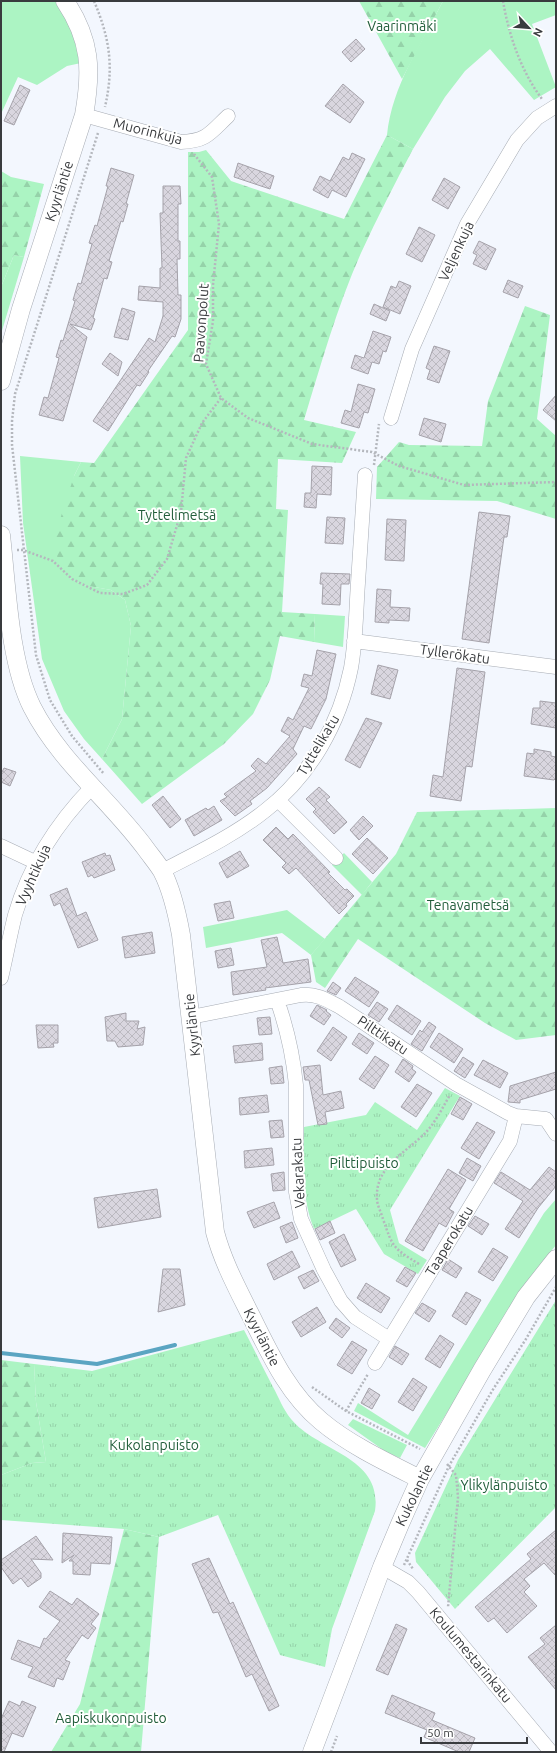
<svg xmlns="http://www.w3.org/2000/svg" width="557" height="1753" font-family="Ubuntu,sans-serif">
  <defs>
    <pattern id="forest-firs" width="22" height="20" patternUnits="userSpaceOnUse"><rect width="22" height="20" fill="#acf4c3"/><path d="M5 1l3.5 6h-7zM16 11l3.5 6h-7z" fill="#95d2a9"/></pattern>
    <pattern id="park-tufts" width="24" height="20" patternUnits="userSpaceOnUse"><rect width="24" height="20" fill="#acf4c3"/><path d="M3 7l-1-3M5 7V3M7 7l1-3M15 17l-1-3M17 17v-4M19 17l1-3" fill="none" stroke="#95d2a9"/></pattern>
    <pattern id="building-cross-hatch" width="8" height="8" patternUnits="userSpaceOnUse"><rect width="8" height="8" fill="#d9d6df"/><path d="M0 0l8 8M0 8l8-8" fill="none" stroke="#bbb9c0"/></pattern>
  </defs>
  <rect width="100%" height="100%" fill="#f3f7fe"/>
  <path fill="#acf4c3" d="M1,1H56C71,24 75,36 81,63L67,66L37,85L18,77L1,114Z
    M443,1H556V15L532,24L556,87L534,100L490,49L465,71L445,97L413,149L387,135C392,86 421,44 443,1Z
    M14,255L24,257L1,334V287Z
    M20,456L81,462L74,476L69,578L84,585L111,590L125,600L131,626L122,719L102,759L84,739L64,711L42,659L23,523Z
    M315,614L345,616L343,647L314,642Z
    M344,853L372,882L362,895L332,865Z
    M287,910L325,939L311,955L282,933L206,948L203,927Z
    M556,1199V1245L533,1274L425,1448L354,1411L358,1403L408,1435L544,1213Z
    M353,1419L407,1445L400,1458L386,1452L348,1425Z"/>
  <path fill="url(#forest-firs)" d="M359,1H443L402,79Z
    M387,135L413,149C395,183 377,218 361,253C337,307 321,364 304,420L356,432L342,463L278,459L276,509L288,510L282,612L315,614L314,642L280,636L270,680L253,714L224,744L142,804L102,759L122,719L131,626L125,600L111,590L83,585L69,578L58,561L54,538L74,476L81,462L94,463L188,330V152H199L206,150L231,181L344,219Z
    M1,171L11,177L44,184L24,257L14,255L1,287Z
    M525,306L550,315L537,419L556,436V519L497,501L376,499L377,467L399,442L409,445L482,446L488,401Z
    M556,808V1035L516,1040L485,1023L358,939L325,988L316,982L311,955L396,854L417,812Z
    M1,1360L34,1364L36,1402L46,1462L32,1463L1,1475Z
    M124,1529L159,1537L141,1752H51L80,1704Z"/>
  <path fill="url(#park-tufts)" d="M445,1088L460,1096L390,1210L399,1243L427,1260L418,1274L384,1254L356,1209L314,1229C301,1197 303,1161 304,1127L366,1115L375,1102L417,1130Z
    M556,1300V1507L455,1609L416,1562L415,1553L458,1460Z
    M244,1330C254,1349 263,1368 273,1387C279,1398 283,1409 291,1419C318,1452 383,1456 375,1511L332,1629L325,1667L280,1655L218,1515L159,1537L124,1529L1,1520V1475L32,1463L46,1462L36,1402L34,1364L92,1371Z"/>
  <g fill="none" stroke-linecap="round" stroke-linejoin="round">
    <path stroke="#5ba5c2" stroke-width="4" d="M1,1353L97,1364L175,1345"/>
  </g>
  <path fill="url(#building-cross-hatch)" stroke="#a5a2aa" d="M356,39L365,49L351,62L342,52Z
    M343,84L364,102L350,123L325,106Z
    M20,85L30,90L14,125L4,121Z
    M352,153L365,159L346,197L332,190L328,198L313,190L320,176L330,181L343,157L349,160Z
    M238,163L274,176L270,189L234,177Z
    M111,168L134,175L126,204H128L123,222L121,221L109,261L112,262L107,279L104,278L93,318L95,319L91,330L70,324L87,337L63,421L39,415L44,397L48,398L59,358L56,357L61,340L63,341L75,301L73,300L78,283L81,284L92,244L89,243L95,225L97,226L108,186H106Z
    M444,178L460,187L448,209L432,200Z
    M163,186H180L181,204H178V241H180V259H177L178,295H181V319L175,337L172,336L148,371L149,372L140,386L137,385L108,431L93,421L149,338L155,342L163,316V302L138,300L139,286L160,288V268H162L160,213H163Z
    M419,227L435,235L422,262L406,254Z
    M479,241L496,249L486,270L473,264L477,255L473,253Z
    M508,280L523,286L518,298L503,292Z
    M399,281L411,286L400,314L383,307L391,286L396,288Z
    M374,304L390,311L386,321L370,314Z
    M122,308L135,312L128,340L114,337Z
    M373,331L391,337L386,352L383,351L379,364L372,362L368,374L351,368L355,355L364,358Z
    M434,346L450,351L439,383L427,379L430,370L426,368Z
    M110,353L122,362L118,376L102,364Z
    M358,384L375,389L368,413L364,412L359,428L341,423L345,410L351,412Z
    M556,395V421L543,410Z
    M424,418L446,424L441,442L419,435Z
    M312,466L332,467L331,495L317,494L316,508L304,507L305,493H311Z
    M479,512L510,516L507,537H504L489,643L462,639Z
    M327,517L345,518L343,544L325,543Z
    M387,519L406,520L404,561L385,560Z
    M321,573L350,574L349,584H341L340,605L322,604L323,584H320Z
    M377,589L391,590L390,607L410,608L409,621L389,620V623L375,622Z
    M317,650L336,654L326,699L311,729L304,726L293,749L297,754L267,788L250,801L252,804L235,816L220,801L227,797L224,794L256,771L251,766L258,758L266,764L290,736L281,731L288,717L293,720L309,688L301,686L304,674L312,676Z
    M378,665L398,670L390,699L371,694Z
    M457,668L485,672L472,767L466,766L461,801L430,796L433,775L443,777Z
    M540,701L556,703V728L531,724L533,708H540Z
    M366,718L382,723L360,768L345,760Z
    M534,749L551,752V756L556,757V778L554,780L524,776L527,753L534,754Z
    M4,768L16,772L10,786L1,782V774Z
    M319,787L330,797L326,800L347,822L334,834L313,812L316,809L306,799Z
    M163,796L181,819L170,828L152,805Z
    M214,806L222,820L194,836L185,820L206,808L208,810Z
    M363,816L373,826L359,840L350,830Z
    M276,827L288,839L293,834L330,872L328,873L345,890L347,889L354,896L346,904L347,906L339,914L296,868L289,874L282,867L286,863L263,840Z
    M367,838L388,858L373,874L352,854Z
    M240,851L249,866L227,878L219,863Z
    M105,853L106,856L110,855L115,870L94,878L92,875L88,877L82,862Z
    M67,888L77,916L86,912L98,940L78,948L60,903L54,906L50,895Z
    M230,901L234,918L218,921L214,904Z
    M152,932L155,953L125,958L122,937Z
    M277,937L283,963L308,959L311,982L265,988L266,990L233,995L231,972L267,967L261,940Z
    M231,948L234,965L218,968L215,951Z
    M355,977L379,992L369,1007L345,991Z
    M333,982L341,988L336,995L327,991Z
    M377,1002L388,1009L379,1022L368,1015Z
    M317,1005L327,1010L326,1011L331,1015L324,1025L310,1016Z
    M397,1005L421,1021L412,1035L388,1019Z
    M126,1013V1021H139L137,1029L145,1027L143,1045L118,1047L115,1041H107L105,1017Z
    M270,1017L272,1034L259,1035L257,1018Z
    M429,1022L436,1027L422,1051L411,1044L420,1030L422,1032Z
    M36,1025H58V1043H53L54,1047L38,1048Z
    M333,1027L347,1037L331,1061L317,1051Z
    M359,1033L374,1043L367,1054L352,1044Z
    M439,1033L463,1049L454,1063L430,1047Z
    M262,1043L263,1060L235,1063L233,1046Z
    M375,1056L389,1065L374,1089L359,1079Z
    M463,1057L474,1064L465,1078L454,1071Z
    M403,1059L413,1066L412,1069L416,1072L409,1082L395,1072Z
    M483,1060L508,1073L500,1088L474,1075Z
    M320,1065L323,1095L341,1091L344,1108L325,1112L327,1124L318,1125L309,1080H305L303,1067Z
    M282,1066L284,1083L271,1084L269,1068Z
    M556,1072V1089L520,1100V1103L508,1102L510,1086Z
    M417,1084L432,1093L416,1117L401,1107Z
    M267,1095L269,1112L240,1115L239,1098Z
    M460,1097L472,1104L463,1120L451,1114Z
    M282,1120L284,1137L271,1138L269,1121Z
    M477,1122L495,1132L479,1159L461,1148Z
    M272,1148L274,1165L245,1168L244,1151Z
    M467,1158L481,1166L473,1181L459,1173Z
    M549,1167L556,1172V1186L538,1208L519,1238L505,1229L523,1201L494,1183L501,1172L530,1190Z
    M448,1169L466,1180L449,1209L454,1212L446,1227L439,1223L423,1251L405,1241Z
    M284,1172L285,1190L273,1191L271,1174Z
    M157,1189L161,1217L98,1228L94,1198Z
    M274,1202L280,1218L254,1228L247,1212Z
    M475,1216L489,1224L482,1235L468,1226Z
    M330,1221L335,1233L320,1240L315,1229Z
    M292,1222L298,1238L286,1243L280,1227Z
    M344,1234L356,1260L341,1267L329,1242Z
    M493,1248L508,1257L493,1281L478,1272Z
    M292,1251L300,1267L274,1280L267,1264Z
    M448,1259L462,1268L456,1278L442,1270Z
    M405,1267L416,1273L407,1287L396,1281Z
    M163,1269H180L185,1305L158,1312Z
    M313,1270L319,1281L304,1289L298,1277Z
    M366,1283L390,1298L381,1313L357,1298Z
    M466,1292L481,1300L466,1325L452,1316Z
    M422,1303L436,1311L429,1322L415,1313Z
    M317,1307L326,1322L301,1337L292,1322Z
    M336,1318L350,1328L342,1338L329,1328Z
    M440,1335L454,1344L440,1368L425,1359Z
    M352,1341L367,1350L352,1374L337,1365Z
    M395,1346L409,1354L402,1365L389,1357Z
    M413,1378L427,1387L413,1411L398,1402Z
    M369,1388L380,1395L372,1409L361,1403Z
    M556,1530V1576L544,1563L524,1579L530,1586L524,1592L537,1606L507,1633L494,1618L488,1622L475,1607L531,1559L527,1554Z
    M63,1533L112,1537L110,1564L91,1563L90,1575L73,1574V1561H69L74,1555L62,1563Z
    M36,1536L53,1560L31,1559L41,1573V1578L28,1587L21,1578L13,1584L1,1567V1560Z
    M209,1558L230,1604L233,1602L279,1706L269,1711L252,1674L246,1677L218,1612L213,1613L192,1564Z
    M50,1591L72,1605L77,1598L99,1614L91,1624L96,1628L88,1639L82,1635L65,1660L70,1662L63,1680L57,1678L54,1687L28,1677L33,1667L11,1659L18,1640L40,1648L44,1638L46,1639L60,1621L39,1607Z
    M396,1624L407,1629L388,1675L376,1670Z
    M556,1625V1690L528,1657L545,1644L540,1638Z
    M392,1695L435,1713L432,1720L475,1738L469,1752H459L424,1737L427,1730L385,1713Z
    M9,1701L20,1706L22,1701L36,1707L23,1737L12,1733L4,1752H1V1719Z"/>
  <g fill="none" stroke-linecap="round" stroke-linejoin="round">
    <defs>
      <path id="minor" d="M84,115L181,142C207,141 210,133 228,116
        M391,418L412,349L467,224L517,140L537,118L556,106
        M354,641L556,667
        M278,800L336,858
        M1,846L35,862
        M162,871C197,853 235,835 266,810C310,776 340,723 351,668C356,640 356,611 358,583C360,547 363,511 365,475
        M1,978C6,957 10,935 15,915C30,864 56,824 92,787
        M277,1000C287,1028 293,1055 296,1085V1192L301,1219L324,1270L341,1301L355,1317L389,1339
        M191,1017L301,995C316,993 327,1000 340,1007L456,1084L508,1113L516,1116L546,1119L556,1134
        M375,1363L510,1141L516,1116
        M382,1567L408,1582L418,1592L551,1752"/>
      <path id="tertiary" d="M1,381L21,309L84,115C92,70 91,40 65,1
        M1,535C7,587 9,661 32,707C60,762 110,800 146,849C151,856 157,863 162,871C172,890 177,913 181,935L215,1232C222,1259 235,1284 248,1310C268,1349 286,1392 321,1421C348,1444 388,1463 420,1479
        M312,1752L382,1567L400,1524L420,1479L482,1370L526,1297L556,1259"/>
    </defs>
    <use href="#minor" stroke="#a7acb4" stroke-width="15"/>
    <use href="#tertiary" stroke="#a7acb4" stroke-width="19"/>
    <path stroke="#b4b7bd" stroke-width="2.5" stroke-dasharray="2 2" stroke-linecap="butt" d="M94,1C110,39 114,67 105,107
      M503,1C509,36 521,71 542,99
      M98,133L15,394L12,421V445L36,655L50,700L72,736L104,774
      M194,154L212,177L219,224L213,285V321L206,364L221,398L248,418L312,444L372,452L399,466L464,485L556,482
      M374,465L379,424
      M17,550H23L53,561L72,579L100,593L123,594L147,585L167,559L181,512L186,458L202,423L221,398
      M419,1264C393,1248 393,1248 383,1219C381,1212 377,1205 377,1199C375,1168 402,1155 421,1137C434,1126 441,1110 450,1095
      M312,1387L346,1411L420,1449
      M346,1411L368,1374
      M447,1464L456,1475L458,1497L448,1607
      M407,1560L413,1569
      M404,1565L449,1466L492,1391L526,1339L556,1287
      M331,1752L337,1736"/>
    <use href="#minor" stroke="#fff" stroke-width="14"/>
    <use href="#tertiary" stroke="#fff" stroke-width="18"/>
  </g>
  <g text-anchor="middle" stroke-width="4" stroke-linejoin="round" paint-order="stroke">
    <g font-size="14" fill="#225e3b" stroke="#fff">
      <text x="402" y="31">Vaarinmäki</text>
      <text x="177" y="520">Tyttelimetsä</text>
      <text x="468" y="910">Tenavametsä</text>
      <text x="364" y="1168">Pilttipuisto</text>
      <text x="154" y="1450">Kukolanpuisto</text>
      <text x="504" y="1490">Ylikylänpuisto</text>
      <text x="111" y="1723">Aapiskukonpuisto</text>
    </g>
    <g font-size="14" fill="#393b3e" stroke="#fff">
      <text transform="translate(148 131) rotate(14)" y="5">Muorinkuja</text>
      <text transform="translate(59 191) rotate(-72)" y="5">Kyyrläntie</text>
      <text transform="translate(456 251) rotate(-65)" y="5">Veljenkuja</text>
      <text transform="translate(201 323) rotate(-86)" y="5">Paavonpolut</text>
      <text transform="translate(455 654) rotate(8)" y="5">Tyllerökatu</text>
      <text transform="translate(318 745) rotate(-59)" y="5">Tyttelikatu</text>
      <text transform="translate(33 875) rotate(-66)" y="5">Vyyhtikuja</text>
      <text transform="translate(192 1025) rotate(-96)" y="5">Kyyrläntie</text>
      <text transform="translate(383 1035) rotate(34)" y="5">Pilttikatu</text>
      <text transform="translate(298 1173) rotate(-93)" y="5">Vekarakatu</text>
      <text transform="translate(449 1241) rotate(-59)" y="5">Taaperokatu</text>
      <text transform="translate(262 1337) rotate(63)" y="5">Kyyrläntie</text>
      <text transform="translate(414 1495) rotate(-64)" y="5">Kukolantie</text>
      <text transform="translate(471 1655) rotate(50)" y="5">Koulumestarinkatu</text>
    </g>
  </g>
  <rect width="557" height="1753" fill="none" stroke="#393b3e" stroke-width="4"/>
  <g transform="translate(529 28) rotate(116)" stroke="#ffffff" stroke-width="3" paint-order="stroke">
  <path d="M0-3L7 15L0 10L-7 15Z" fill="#393b3e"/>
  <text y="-6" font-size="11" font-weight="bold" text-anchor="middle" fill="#393b3e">N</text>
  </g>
  <path d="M421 1737v6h106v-6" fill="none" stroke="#393b3e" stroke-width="2"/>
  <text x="427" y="1737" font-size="12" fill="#393b3e" stroke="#ffffff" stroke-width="3" paint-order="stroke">50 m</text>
</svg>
